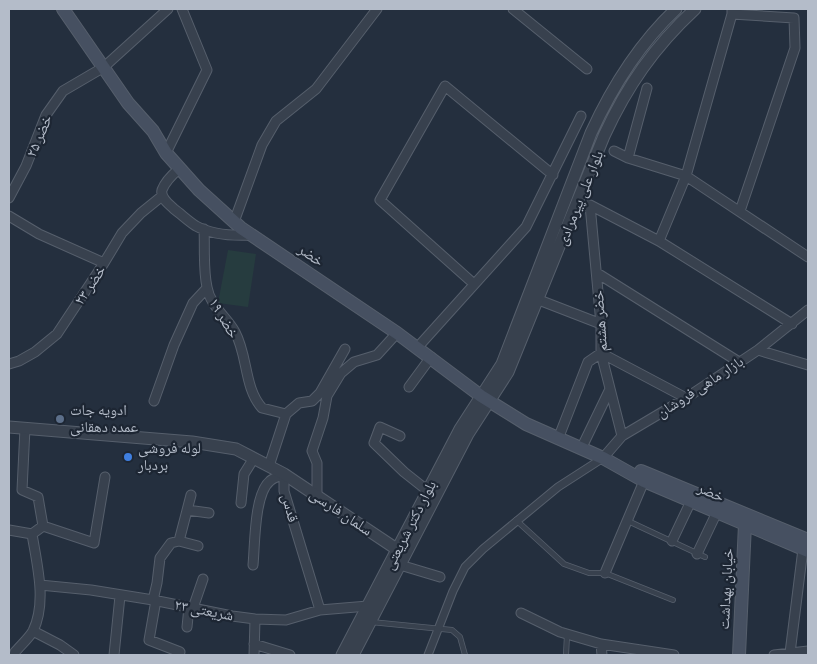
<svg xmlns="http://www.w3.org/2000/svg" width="817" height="664" font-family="'PT Sans Narrow','Noto Naskh Arabic',sans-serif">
  <rect width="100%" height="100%" fill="#242f3e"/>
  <path fill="#263c3f" d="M228,250L256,254L248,307L218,303Z"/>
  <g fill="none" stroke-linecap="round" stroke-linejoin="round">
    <defs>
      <path id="service" d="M516,520L564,564L589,573H605L673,600
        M628,521L705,557
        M371,622L452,630L460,637L465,655
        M566,655L567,635"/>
      <path id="pedestrian" d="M428,655L453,591L465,567L483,549L558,487L603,458"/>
      <path id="minor" d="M513,9L587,69
        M732,9V14L794,18L795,48L740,211
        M614,151L628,158L686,176L808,257
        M166,153L207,70L182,9
        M628,158L647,88
        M179,169C173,174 165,182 162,190C160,198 169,204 174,209C181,214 188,221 196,226C212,235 235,236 253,235
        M9,198L26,166L46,115L63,91L104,67L168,9
        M590,205L659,241L792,324
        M590,205L601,324V353L622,436
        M9,216L39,234L104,263
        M234,222L262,145L276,121L316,89L377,9
        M204,229C205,248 203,269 207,287C210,306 227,317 235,332C248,356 244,388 262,408L286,414
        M659,241L686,176L732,14
        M597,273L739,362
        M474,284L380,200L445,86L553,175
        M539,300L601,324
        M417,348L526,227L581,116
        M758,350L808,310
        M9,364L19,361L35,352L57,334L104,263L122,233L141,213L162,196
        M409,387L431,357
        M154,401L174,345L193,303L207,288
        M286,414L299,403L312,401L320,393L345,349
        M400,436L380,427L374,443L404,472L428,491
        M558,439L588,362L601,353L686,398
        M581,449L610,389
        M603,458L622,436L686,398L758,350L808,365
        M269,466L286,414
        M317,496V463L312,451L323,418L327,396L341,373L354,362L377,355L397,333
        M241,503L244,474L254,458
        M187,510L209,513
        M43,526L94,543L105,477
        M9,530L32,534
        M179,541L198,546
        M672,541L691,501
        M697,554L717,512
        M253,565C255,545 254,494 270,481C273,478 280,476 284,474V491L320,610
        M400,565L440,577
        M605,573L644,481
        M40,585L91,590L153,600L232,616L255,619L286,620L320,610L368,606
        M153,600L157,583L160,558L171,543L179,541L191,495
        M156,600L149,640L180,652
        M193,608L203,579
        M521,613L560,632L601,644L674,655
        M187,627L189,607
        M33,631L60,645L74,655
        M254,644L290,655
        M601,644L602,655
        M790,653L803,549
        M14,655L15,652C20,646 29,638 33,631C47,602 37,565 32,534L43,526L38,497L22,490L25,428
        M114,655L120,596
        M254,655L255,619
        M774,655L808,651"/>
      <path id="tertiary" d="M9,427L192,442L236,449L284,474L398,550
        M342,655L460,429L502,364L591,133C612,87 639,44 676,9
        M353,655L468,434L508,372L604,136C627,86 654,47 695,9"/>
      <path id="secondary" d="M63,9L128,103L153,131L166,153L199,190L241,228L397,333L481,396L526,424L603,458L644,481L808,551
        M641,471L808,540
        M739,655L745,524L748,518"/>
    </defs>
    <use href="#service" stroke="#565f6c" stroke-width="6"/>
    <use href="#pedestrian" stroke="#565f6c" stroke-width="9"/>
    <use href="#minor" stroke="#565f6c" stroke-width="11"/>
    <use href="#tertiary" stroke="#565f6c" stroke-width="13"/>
    <use href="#secondary" stroke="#565f6c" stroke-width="14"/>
    <use href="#service" stroke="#38414e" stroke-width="4.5"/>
    <use href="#pedestrian" stroke="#38414e" stroke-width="7"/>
    <use href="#minor" stroke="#38414e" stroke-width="9"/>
    <use href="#tertiary" stroke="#38414e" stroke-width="11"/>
    <use href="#secondary" stroke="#465061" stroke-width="12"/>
  </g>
  <circle fill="#5c6f8a" stroke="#1d2633" stroke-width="2" cx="60" cy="419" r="5"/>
  <circle fill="#3f7fe0" stroke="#1d2633" stroke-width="2" cx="128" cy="457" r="5"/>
  <g text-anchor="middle" stroke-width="4.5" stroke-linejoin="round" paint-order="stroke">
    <g font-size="15" fill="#b4bcc9" stroke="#1d2633">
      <text transform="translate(39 136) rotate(-67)" y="5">خضر ۲۵</text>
      <text transform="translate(580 198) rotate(-68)" y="5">بلوار علی پیرمرادی</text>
      <text transform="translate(311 255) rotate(34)" y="5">خضر</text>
      <text transform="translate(90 285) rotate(-56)" y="5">خضر ۲۳</text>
      <text transform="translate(224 318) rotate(59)" y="5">خضر ۱۹</text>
      <text transform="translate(600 321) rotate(-94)" y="5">خضر هشتم</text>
      <text transform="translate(700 387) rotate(-33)" y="5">بازار ماهی فروشان</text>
      <text transform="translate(711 492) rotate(23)" y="5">خضر</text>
      <text transform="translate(290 508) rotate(75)" y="5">قدس</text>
      <text transform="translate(341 512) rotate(34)" y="5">سلمان فارسی</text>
      <text transform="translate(410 525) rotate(-63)" y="5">بلوار دکتر شریعتی</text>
      <text transform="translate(726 589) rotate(-87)" y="5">خیابان بهداشت</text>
      <text transform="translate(204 610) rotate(11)" y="5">شریعتی ۲۳</text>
    </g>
    <g font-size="15" fill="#b4bcc9" stroke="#1d2633" text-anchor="start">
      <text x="70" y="415">ادویه جات‌<tspan x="70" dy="17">عمده ‌دهقانی</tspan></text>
      <text x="138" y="453">لوله فروشی<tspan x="138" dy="17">بردبار</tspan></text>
    </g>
  </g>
  <rect width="817" height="664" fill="none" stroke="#b4bcc9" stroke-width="20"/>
</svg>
